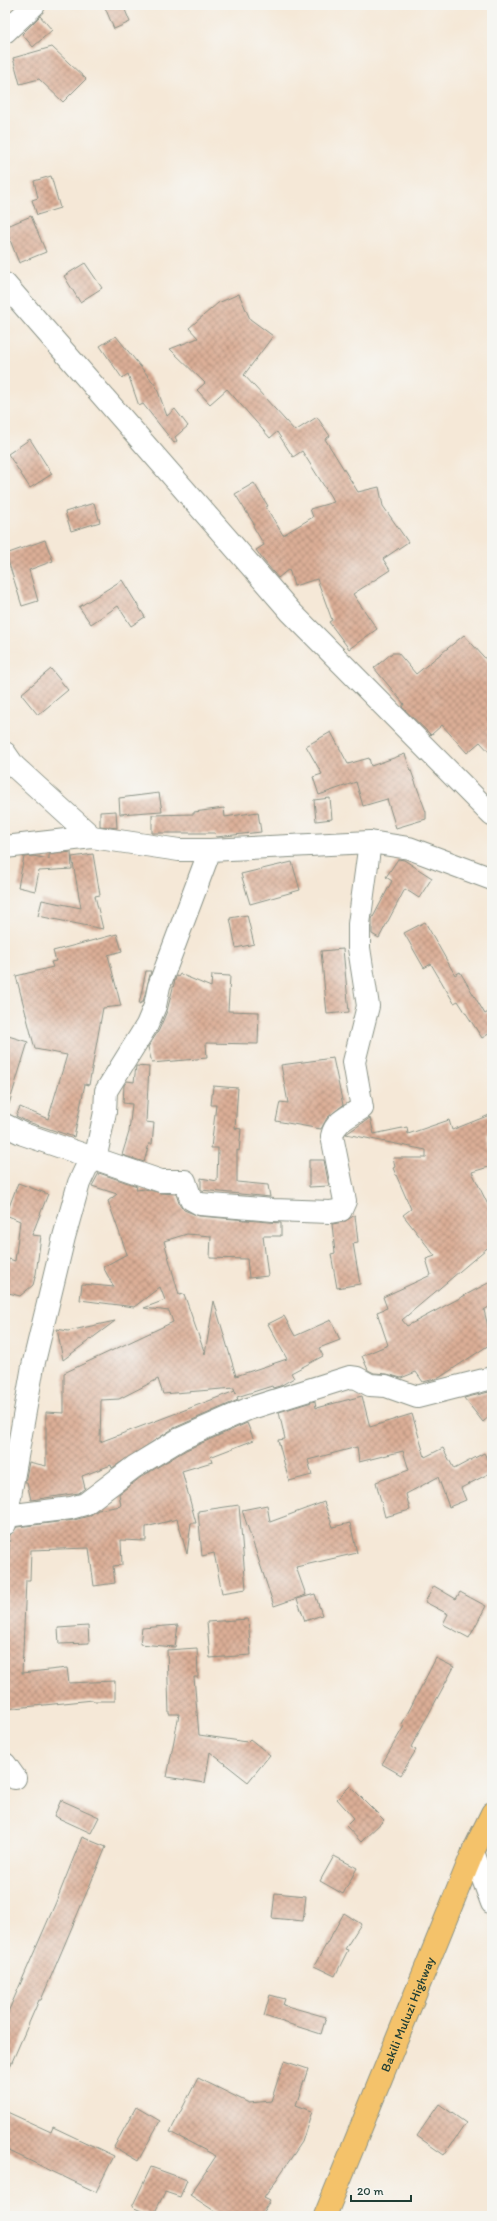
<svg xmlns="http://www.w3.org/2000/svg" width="497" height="2221" font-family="Itim,sans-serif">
  <defs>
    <pattern id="building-cross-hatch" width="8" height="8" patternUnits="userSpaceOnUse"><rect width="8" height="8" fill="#dbae96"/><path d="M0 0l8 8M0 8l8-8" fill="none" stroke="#b18f7b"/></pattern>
  </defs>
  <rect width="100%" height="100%" fill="#f6f6f2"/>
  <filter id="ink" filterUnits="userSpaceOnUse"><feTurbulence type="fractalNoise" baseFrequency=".025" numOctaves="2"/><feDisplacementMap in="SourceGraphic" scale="8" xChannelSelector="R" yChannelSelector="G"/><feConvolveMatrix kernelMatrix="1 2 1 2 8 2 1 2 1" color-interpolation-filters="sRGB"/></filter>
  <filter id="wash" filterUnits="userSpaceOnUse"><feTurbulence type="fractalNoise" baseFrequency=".012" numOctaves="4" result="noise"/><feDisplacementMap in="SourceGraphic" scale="16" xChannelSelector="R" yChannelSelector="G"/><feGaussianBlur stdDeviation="0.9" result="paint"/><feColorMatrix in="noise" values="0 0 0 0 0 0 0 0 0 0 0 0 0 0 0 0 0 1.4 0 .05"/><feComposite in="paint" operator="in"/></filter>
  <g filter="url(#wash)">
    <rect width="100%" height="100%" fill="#f5e8d7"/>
    <g id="blocks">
      <path fill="url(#building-cross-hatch)" fill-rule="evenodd" d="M104,5H123L130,22L114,29Z
        M40,16L52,30L33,47L22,34Z
        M52,47L86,79L63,102L39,79L20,84L13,58Z
        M51,176L60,208L37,215L32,200L38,198L34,181Z
        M31,216L46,252L19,263L5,227Z
        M85,263L102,288L80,302L64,276Z
        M239,294L250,319L273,336L244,375L295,431L317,417L330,436L325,439L358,492L379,487L383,506L408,542L383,559L390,570L353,594L377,629L349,649L329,622L332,620L317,579L294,586L289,569L278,578L263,560L256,550L264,545L253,526L254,524L235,494L254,483L268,506L266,507L283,535L313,517L310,509L334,502L302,451L293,457L277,432L270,438L227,389L210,404L197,390L205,383L170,349L198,338L189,328L218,303Z
        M116,336L156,386L167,416L175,409L188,426L175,437L177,441L174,443L143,404L139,406L128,374L122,378L100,346Z
        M30,439L52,474L30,488L8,454Z
        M94,503L100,522L71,531L65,512Z
        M45,540L53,561L29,570L38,601L22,606L6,554Z
        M122,580L145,617L131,626L118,606L91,624L79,607Z
        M464,635L492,666V755L480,742L467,753L442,725L431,735L402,707L404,704L374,668L392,653H398L416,674Z
        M51,669L68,690L38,715L21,694Z
        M331,732L348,764L369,758L371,766L405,754L426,812V819L396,828L387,799L363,806L356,782L319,795L313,777L322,774L306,746Z
        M159,793L162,811L120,814L119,798Z
        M330,798L332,819L316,821L314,800Z
        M224,808L225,817L258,812L261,832L216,837L215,833H152V815L194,814V812Z
        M116,811L117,828L100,826V812Z
        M71,852L72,869L39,871L35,891L18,887L24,857L33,856L49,859V855Z
        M93,854L100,895L95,896L103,929L38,916L42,900L81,908L72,857Z
        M398,859L404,860L432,878L419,898L405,889L379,938L372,934V919L392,881L386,877Z
        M292,862L300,890L250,904L241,874Z
        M247,915L254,944L236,948L230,918Z
        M425,922L455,975L460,972L485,1014L492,1010V1032L482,1038L458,1001L454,1003L431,964L424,968L404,933Z
        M117,934L122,951L108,955L121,1006L103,1008L89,1085L85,1084L74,1137L28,1122L16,1116L20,1107L48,1119L67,1055L35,1049L16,976L53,967L51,962L56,961L53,951Z
        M343,949L349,1012L327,1014L321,951Z
        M146,971H151L143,1002L139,1004Z
        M180,974L211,987L212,975L230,976L228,1011L259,1012L258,1044L206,1043L207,1058L152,1063L148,1047L159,1030L167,1011L176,976L178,977Z
        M5,1035L28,1042L9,1104L5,1103Z
        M333,1058L343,1105L327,1118L321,1129L276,1121L280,1102L288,1103L281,1065Z
        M136,1066L149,1067L146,1122L154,1123L152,1144H149L144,1162L122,1155L129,1132L132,1104L123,1103L124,1085L127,1081L134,1082Z
        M213,1086L238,1088L235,1128L241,1129L239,1151L237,1150V1182L268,1185L270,1197L201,1190V1178L217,1181L218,1148H211L216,1105H211Z
        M492,1114V1133L486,1135L492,1156V1166L472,1172L492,1213V1244L402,1320L407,1326L492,1281V1305L484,1310L492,1343L439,1378L423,1382L416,1372L401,1378L387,1374L374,1373L368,1370L362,1356L388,1345L377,1312L387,1308L383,1297L431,1275L426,1259L435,1256L403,1215L411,1209L393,1168L395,1167L393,1158H426V1150L346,1134L370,1118L374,1134L407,1127L408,1134L449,1120L452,1130Z
        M309,1160H324L329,1186L309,1187Z
        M99,1173L137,1186L136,1190L145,1189L161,1193L176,1194L179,1203L184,1210L199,1216L281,1223V1236H263L268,1276L249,1278L247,1259L210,1258L211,1236L187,1234L164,1241L179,1295L184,1294L205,1354L214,1301L236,1376L287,1359L268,1324L284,1316L295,1336L331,1320L340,1340L319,1348L323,1356L291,1373L294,1378L280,1386L273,1388L272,1386L237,1397L238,1400L174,1428L112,1468L111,1465L82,1476L85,1488L79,1493L31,1500L27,1483H25L29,1462L46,1466V1412L64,1413V1373L173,1322L169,1311L144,1308L165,1300L160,1287L134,1307L80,1300L82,1284L114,1287L103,1267L127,1254L108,1201L117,1194L92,1186ZM158,1379L163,1394L234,1388L236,1394L235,1391L100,1442L101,1400L119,1399Z
        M18,1183L48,1194L32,1235L41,1236L36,1274L33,1285L20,1296L5,1292V1272L9,1259L15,1261L20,1221L6,1215Z
        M355,1215L358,1242L353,1243L360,1284L337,1288L331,1254L335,1253L332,1224L344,1222Z
        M115,1321L63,1360L57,1329L68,1331Z
        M489,1392L492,1396V1414L483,1422L464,1398Z
        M362,1396L370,1427L412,1414L425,1457L443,1448L454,1469L484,1453L492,1468V1472L461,1488L466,1500L449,1507L438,1477L406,1494L410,1510L385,1517L376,1482L409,1470L403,1451L359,1462L357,1447L308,1460L312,1475L289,1481L278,1440L285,1439L279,1412L315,1401L316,1408Z
        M247,1423L254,1440L210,1457L212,1462L182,1471L196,1523H191L187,1554L177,1519L146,1527V1541L121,1540L122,1565L113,1566L115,1583L94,1586L89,1548L31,1550L30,1580H26L22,1673L67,1668L69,1683L115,1681V1701H93V1700L5,1709V1614L10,1535L17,1527L74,1520L89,1516L98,1510L121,1506L119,1494L141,1477L186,1450Z
        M324,1502L333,1527L350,1523L357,1553L296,1567L306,1595L274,1606L242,1510L267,1505L270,1522Z
        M239,1505L246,1589L222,1593L214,1553L202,1556L198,1511Z
        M434,1586L456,1599L460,1592L486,1606L469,1638L443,1624L448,1614L425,1602Z
        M315,1594L322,1615L305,1621L297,1599Z
        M248,1619L251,1655L210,1658L207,1622Z
        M178,1625L175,1647L140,1644L142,1628Z
        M88,1626L89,1643L59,1644L58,1628Z
        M197,1648L198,1677H194L199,1735L247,1742L250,1739L270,1755L248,1782L210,1752L205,1783L167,1777L179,1714H169L167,1650Z
        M436,1658L454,1667L411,1747L416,1750L401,1775L382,1764L404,1726L402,1724Z
        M350,1786L384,1820L361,1842L346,1826L354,1818L337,1799Z
        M61,1800L99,1817L91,1833L54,1816Z
        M82,1837L106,1847L41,2000H39L5,2078V2019L56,1902Z
        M334,1856L357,1868L343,1894L320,1881Z
        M275,1893L306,1896L303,1921L272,1918Z
        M344,1913L361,1924L345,1949L348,1950L335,1976L314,1966Z
        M270,1995L285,1999L283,2005L326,2017L321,2034L264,2016Z
        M284,2061L308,2069L296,2105L312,2111L302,2142L264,2198L270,2201L260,2216H222L190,2195L216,2156L170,2132L198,2078L249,2103L271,2101Z
        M439,2104L466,2123L444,2155L417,2136Z
        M136,2107L160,2121L138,2161L114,2147Z
        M5,2111L51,2132L53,2127L114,2156L96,2192L5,2149Z
        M151,2167L187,2180L180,2197L165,2192L153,2216L132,2207Z"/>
    </g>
  </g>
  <g filter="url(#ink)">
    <use href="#blocks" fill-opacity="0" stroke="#8a9286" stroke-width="1"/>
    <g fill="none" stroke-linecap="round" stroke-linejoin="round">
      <defs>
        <path id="minor" d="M5,32L34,5
          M5,284L291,612L492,815
          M5,753L14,766L92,837
          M5,847L92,837L179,850H210L370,842L409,848L492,879
          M5,1125L23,1134L161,1181H185L191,1199L200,1204L273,1210L330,1212L341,1210L345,1201L332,1136C335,1121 350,1116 362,1108L354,1062L368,1006L359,948V924L370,842
          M6,1516L71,1508L85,1504L134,1467L180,1439L248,1409L350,1377L357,1378L370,1385L386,1386L417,1397L492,1378
          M5,1524L33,1366L64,1237L79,1183L87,1166L95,1160L105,1112L106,1091L147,1025L155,1006L159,986L210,850
          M5,1764L15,1778
          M473,1852L492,1903"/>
        <g id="highway">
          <path id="s1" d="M325,2216L473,1852L492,1813"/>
        </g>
      </defs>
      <use href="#minor" stroke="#8a9286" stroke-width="24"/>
      <use href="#highway" stroke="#8a9286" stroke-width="24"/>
      <use href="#minor" stroke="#fff" stroke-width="22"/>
      <use href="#highway" stroke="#f4c26a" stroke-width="22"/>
    </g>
  </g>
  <g text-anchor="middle" stroke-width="4" stroke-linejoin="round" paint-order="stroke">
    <g font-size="13" fill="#1f3d34" stroke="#f6f6f2">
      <text dy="5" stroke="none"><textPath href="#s1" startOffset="218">Bakili Muluzi Highway</textPath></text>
    </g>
  </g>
  <rect width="497" height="2221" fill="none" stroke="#f6f6f2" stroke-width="20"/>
  <path d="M351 2195v6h60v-6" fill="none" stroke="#1f3d34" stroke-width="2"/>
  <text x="357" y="2195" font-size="12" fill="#1f3d34" stroke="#f6f6f2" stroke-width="3" paint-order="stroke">20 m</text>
</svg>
